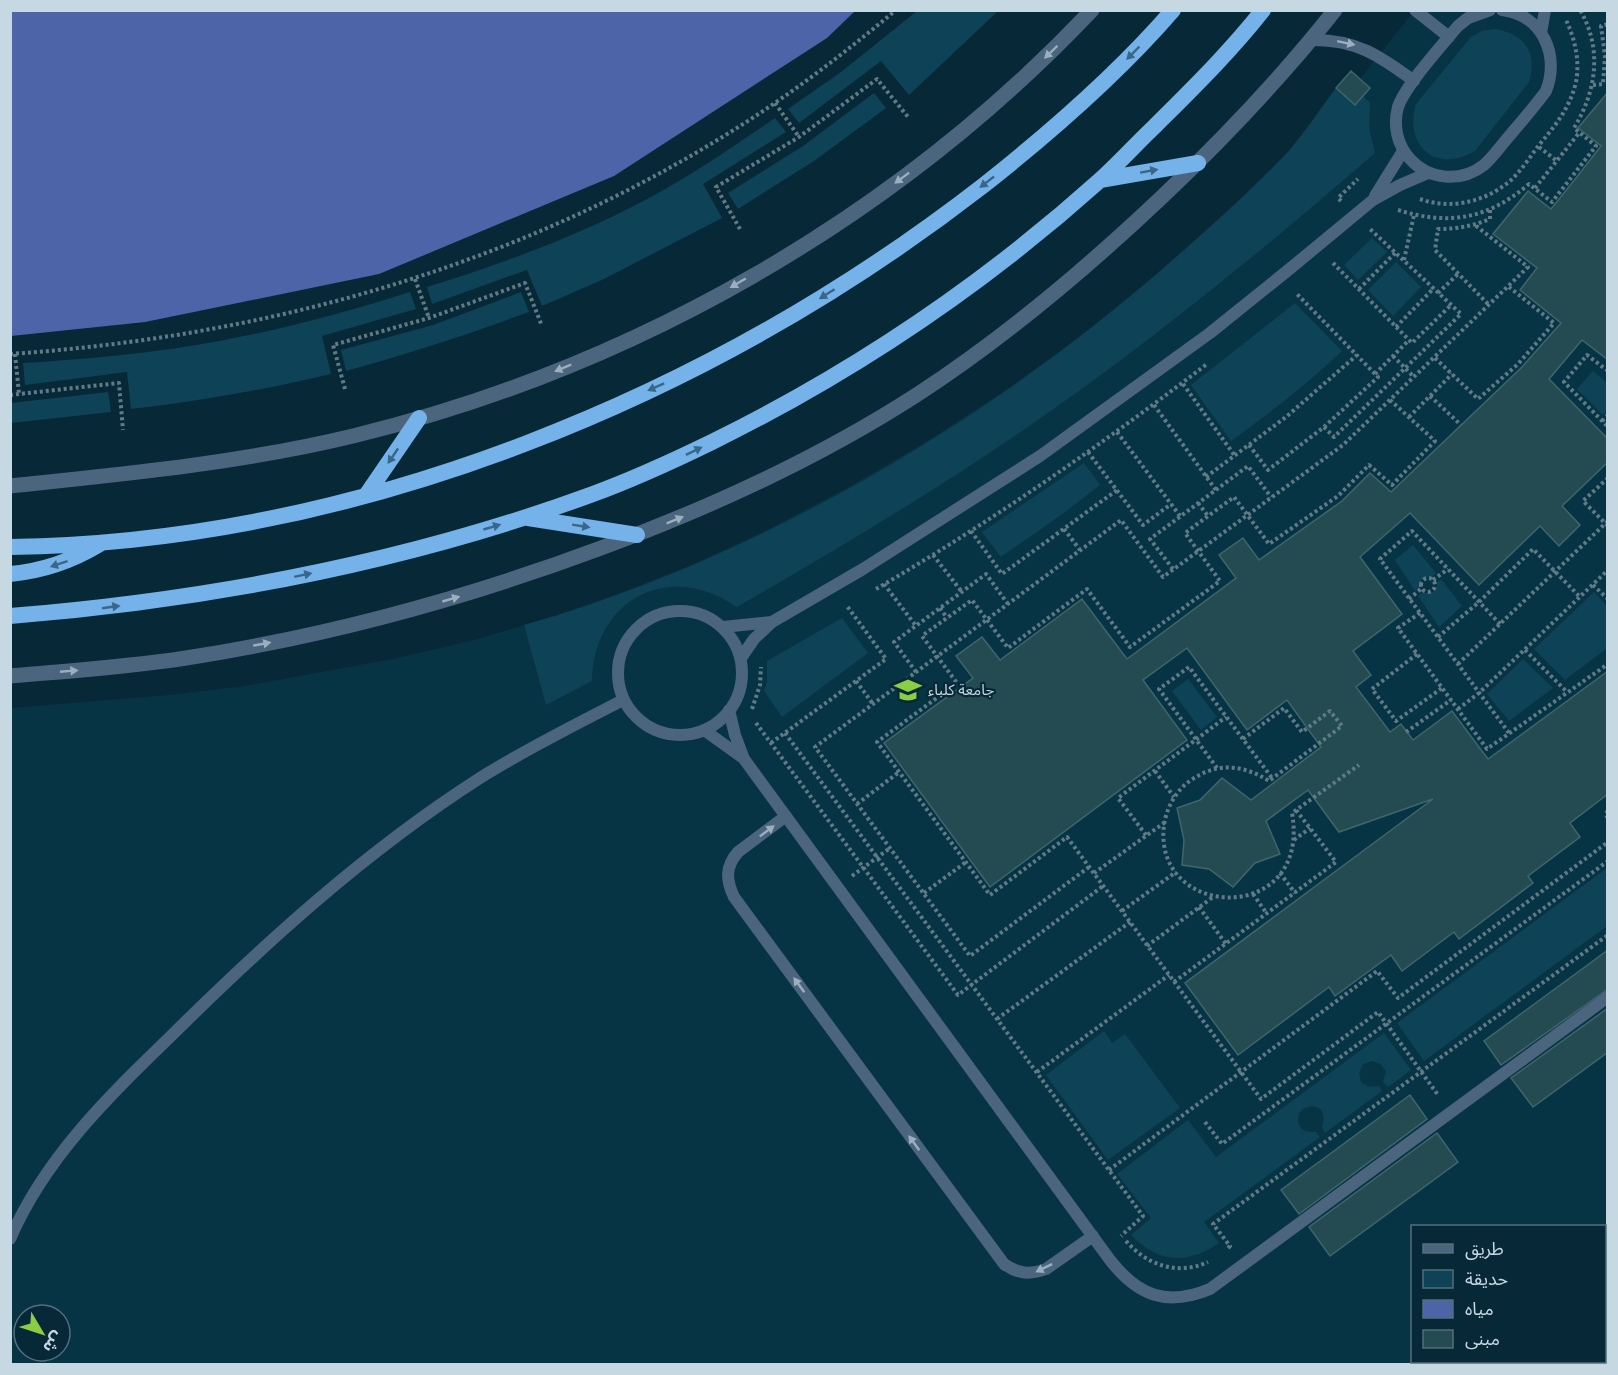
<svg xmlns="http://www.w3.org/2000/svg" width="1618" height="1375" font-family="Georgia,'Noto Sans Arabic',serif">
  <rect width="100%" height="100%" fill="#072937"/>
  <path fill="#073445" fill-rule="evenodd" d="M1414,11H1607V1364H11V708L170,695L245,686L398,658L474,640L549,618L623,592L696,563L767,530L849,487L929,440L1006,390L1082,335L1153,277L1223,215L1289,151L1351,71L1360,79ZM1412,1226H1604V1362H1412ZM24,1315H60V1351H24Z"/>
  <path fill="#0e4256" d="M917,11H998L909,95L881,61L799,123L788,109L841,72Z
    M1495,29C1525,34 1538,53 1529,82L1475,151C1437,174 1403,146 1416,104L1471,37L1482,31Z
    M1336,88L1355,105L1363,96L1370,103L1369,129L1375,153C1262,251 1146,346 1022,431C930,494 834,551 737,607C669,560 594,599 592,681L546,705L524,625C765,556 997,417 1183,251C1219,219 1255,187 1288,152C1305,132 1320,109 1336,88Z
    M874,93L886,108L814,161L738,209L728,193L803,146Z
    M775,118L786,132L703,184L722,218L604,279L542,306L527,270L432,304L427,287C510,261 592,231 667,188C705,166 740,142 775,118Z
    M1372,238L1387,252L1358,280L1344,265Z
    M1396,262L1421,287L1393,316L1368,290Z
    M410,292L416,309L322,336L331,374C263,390 201,401 131,409L127,372L25,385L23,363C89,359 154,353 219,341C284,329 347,312 410,292Z
    M521,292L529,312C469,334 408,354 346,371L341,350L433,325Z
    M1295,303L1342,351C1307,384 1270,413 1231,441L1191,385Z
    M1593,371L1607,383V411L1603,415L1577,389Z
    M108,392L111,412L11,423V403Z
    M1084,463L1100,485L1068,510L1001,557L982,532Z
    M1413,545L1436,573L1432,577L1423,578L1419,584L1420,587L1415,591L1395,560Z
    M1441,579L1462,606L1439,627L1418,596L1423,592C1431,596 1438,591 1437,582Z
    M1594,592L1607,606V648L1565,680L1534,649Z
    M842,618L868,653L782,717L764,691L767,682V661Z
    M1523,659L1553,688L1509,721L1487,694Z
    M1188,679L1217,717L1201,730L1172,691Z
    M1607,868V926L1424,1061L1397,1023Z
    M1104,1031L1112,1043L1125,1034L1180,1108L1108,1160L1046,1075Z
    M1384,1033L1411,1070L1388,1087L1383,1082L1386,1072L1381,1064L1372,1061L1363,1064L1359,1073L1361,1082L1369,1087L1379,1086L1382,1091L1325,1133L1322,1127C1333,1096 1288,1104 1300,1126C1303,1132 1309,1132 1316,1132L1320,1137L1204,1222L1219,1243C1187,1265 1158,1263 1131,1235L1151,1218L1117,1174L1188,1120L1216,1157Z"/>
  <path fill="#4d64a8" d="M11,10H855V11L827,38L614,176L379,274L145,322L11,336Z"/>
  <path fill="#244b52" stroke="#3e666c" stroke-width="1.5" d="M1351,71L1370,88L1355,105L1336,88Z
    M1608,92V360L1582,340L1549,379L1608,439V462L1562,506L1580,525L1559,546L1540,526L1479,585L1410,513L1360,557L1402,614L1353,651L1371,675L1356,687L1390,732L1401,724L1413,740L1452,711L1488,759L1608,671V794L1570,823L1580,837L1528,876L1533,883L1459,939L1454,932L1402,971L1391,955L1335,996L1329,987L1238,1055L1185,983L1433,799L1339,832L1308,790L1266,821L1280,854L1255,863L1233,887L1209,869L1182,865L1184,840L1177,808L1200,800L1222,778L1251,800L1321,747L1287,700L1247,730L1187,648L1143,680L1187,740L990,887L884,743L973,678L956,656L982,637L1000,660L1082,599L1127,659L1236,578L1219,555L1243,538L1259,560L1342,501L1370,473L1391,492L1522,367L1561,323L1520,290L1537,268L1493,234L1528,191L1551,209L1576,178L1601,146L1578,128Z
    M1608,950V989L1501,1065L1484,1041Z
    M1608,1008V1052L1533,1107L1511,1078Z
    M1410,1095L1427,1119L1299,1214L1281,1190Z
    M1437,1133L1458,1162L1330,1256L1309,1227Z"/>
  <g fill="none" stroke-linecap="round" stroke-linejoin="round">
    <path stroke="#607b86" stroke-width="4" stroke-dasharray="3 3" stroke-linecap="butt" d="M1593,85L1603,84L1605,56L1601,26L1608,24
      M775,103L799,137
      M1539,147L1557,161
      M1535,188L1579,133
      M1420,199C1451,210 1485,202 1510,181C1521,171 1530,157 1539,145C1555,126 1570,108 1576,82C1580,61 1575,39 1566,20
      M1341,201L1338,198L1358,179
      M1398,210C1449,226 1488,219 1529,184L1552,202L1596,146L1574,128C1596,92 1603,49 1580,10
      M1490,210V219C1473,226 1457,229 1438,229L1435,250L1490,306
      M740,229L716,187L799,137L877,79L908,117
      M1404,260L1414,215
      M1333,263L1412,343L1451,305
      M415,279L429,318
      M1359,289L1395,253
      M1438,293L1458,274
      M1396,327L1434,288
      M10,354C260,337 505,270 719,139C782,101 840,57 896,10
      M15,354L19,394
      M1393,356L1414,377
      M1435,358L1478,399L1518,364L1554,323L1509,287
      M1608,371L1587,355L1564,382L1608,427
      M1375,374L1409,340
      M1183,384L1235,456
      M345,389L333,345L429,318L525,283L542,326
      M10,395L119,383L123,430
      M1430,396L1461,425
      M1390,400L1435,441L1392,485L1369,465L1338,496L1269,544L1234,497L1185,533L1220,581L1130,647L1087,589L1008,648L972,600L922,636L957,683L877,742L990,895L1067,837L1261,1099L1378,1012L1438,1095
      M1154,405L1216,490
      M1409,417L1452,374
      M1602,421L1608,415
      M1324,427L1334,437L1461,314L1370,229
      M1117,432L1180,516
      M1249,445L1268,470L1324,427L1378,377L1296,293
      M1088,452L1143,525L1171,504
      M1206,477L1286,417L1357,355
      M1608,478L1583,501L1608,526
      M1198,503L1208,516
      M1064,529L1080,550
      M971,531L1002,574L1117,490
      M933,555L962,592
      M1173,569L1150,539L1248,466L1271,497
      M1421 585a7 7 0 1 1 14 0a7 7 0 1 1-14 0Z
      M1433,580L1448,569
      M884,584L916,626
      M1593,585L1608,599
      M876,589C991,522 1101,445 1207,364
      M1409,599L1422,588
      M940,608L947,618
      M1420,613L1398,628L1487,749L1608,664
      M1500,624L1412,531L1380,559L1509,733
      M1438,637L1479,602L1533,549L1580,597
      M1525,650L1567,692
      M1417,654L1372,689L1396,721L1442,688
      M1458,664L1608,521
      M916,672L894,642L986,574L1008,604
      M856,681L873,704
      M752,709L760,685L761,667
      M1458,709L1479,693L1608,570
      M756,723L958,995L1103,886
      M1406,732L1451,700
      M785,733L1143,1216L1121,1236
      M1243,739L1284,708L1302,732L1330,711L1342,726L1269,781C1246,766 1220,762 1196,777C1178,787 1167,805 1164,825C1152,921 1312,926 1292,813L1359,765
      M771,743L886,659L847,606
      M1217,768L1159,689L1189,667L1272,778
      M1155,771L1174,797
      M857,804L899,772
      M1608,811L1605,814L1608,818
      M1146,835L1118,798L1226,717
      M1294,840L1310,828
      M1089,867L970,956L815,747L1121,520L1163,577L1343,445L1528,267L1475,225
      M1094,873L1164,823
      M1280,873L1295,893
      M852,876L890,848
      M924,893L966,862
      M1253,894L1267,914
      M1199,907L1226,944
      M1122,911L1176,872
      M1147,946L1213,897
      M1174,982L1336,862L1296,810
      M997,1019L1130,922
      M1037,1072L1169,975
      M1205,1122L1222,1144L1608,861
      M1109,1170L1377,971L1398,998L1608,842
      M1126,1241C1147,1265 1177,1276 1208,1262
      M1228,1248L1230,1246L1213,1224L1608,935"/>
    <path stroke="#4c657e" stroke-width="12" d="M1415,10L1449,37
      M1490,10L1468,18L1458,26C1442,45 1405,86 1398,107C1393,125 1397,145 1410,159C1429,180 1461,183 1484,165C1494,156 1502,144 1511,134C1523,120 1535,106 1546,91C1560,56 1543,15 1502,10
      M1541,33L1545,10
      M1311,40C1356,39 1380,56 1414,81
      M1375,196L1403,151
      M618 673a62 62 0 1 1 124 0a62 62 0 1 1-124 0Z
      M723,627L771,622
      M741,658L754,639L772,622L863,569L1040,456L1210,333L1292,267L1373,200L1400,185L1428,173
      M729,710L735,735L744,759L1110,1260C1138,1296 1167,1307 1210,1289L1608,997
      M704,730L743,758
      M786,816L738,852C725,867 726,880 734,897L1004,1264C1018,1274 1030,1275 1046,1269L1093,1236
      M10,1239C45,1158 108,1097 170,1037C266,942 366,851 480,778C526,749 575,725 623,700"/>
    <path stroke="#4c657e" stroke-width="15" d="M10,486C125,474 241,463 353,436C633,368 894,219 1092,10
      M10,676C69,671 128,667 186,658C328,636 467,598 601,548C712,507 819,458 918,394C1007,336 1086,269 1163,196C1224,138 1282,77 1335,10"/>
    <path stroke="#76b2ea" stroke-width="16" d="M1100,180L1198,163
      M367,494L419,418
      M528,518L637,535
      M10,547C359,542 711,397 984,185C1051,132 1117,75 1173,10
      M10,574C43,571 72,561 100,544
      M10,616C207,600 408,562 593,494C634,479 673,461 712,442C852,373 982,286 1099,181C1118,164 1136,144 1155,126C1192,89 1230,52 1263,10"/>
  </g>
  <defs><path id="oneway-solid" d="M-6-.8H1V-3.2L6.5 0L1 3.2V.8H-6Z" transform="scale(1.5)"/></defs>
  <g fill="#9bb0be">
    <use href="#oneway-solid" transform="translate(1346 43) rotate(12)"/>
    <use href="#oneway-solid" transform="translate(1051 52) rotate(136)"/>
    <use href="#oneway-solid" transform="translate(902 178) rotate(143)"/>
    <use href="#oneway-solid" transform="translate(738 283) rotate(150)"/>
    <use href="#oneway-solid" transform="translate(563 368) rotate(157)"/>
    <use href="#oneway-solid" transform="translate(675 520) rotate(-22)"/>
    <use href="#oneway-solid" transform="translate(451 599) rotate(-16)"/>
    <use href="#oneway-solid" transform="translate(262 644) rotate(-10)"/>
    <use href="#oneway-solid" transform="translate(69 671) rotate(-5)"/>
    <use href="#oneway-solid" transform="translate(767 831) rotate(-37)"/>
    <use href="#oneway-solid" transform="translate(799 985) rotate(-126)"/>
    <use href="#oneway-solid" transform="translate(914 1143) rotate(-126)"/>
    <use href="#oneway-solid" transform="translate(1044 1268) rotate(154)"/>
  </g>
  <g fill="#396788">
    <use href="#oneway-solid" transform="translate(1133 53) rotate(135)"/>
    <use href="#oneway-solid" transform="translate(1149 171) rotate(-10)"/>
    <use href="#oneway-solid" transform="translate(987 182) rotate(142)"/>
    <use href="#oneway-solid" transform="translate(827 294) rotate(148)"/>
    <use href="#oneway-solid" transform="translate(656 387) rotate(156)"/>
    <use href="#oneway-solid" transform="translate(694 451) rotate(-26)"/>
    <use href="#oneway-solid" transform="translate(393 456) rotate(124)"/>
    <use href="#oneway-solid" transform="translate(581 526) rotate(9)"/>
    <use href="#oneway-solid" transform="translate(492 527) rotate(-16)"/>
    <use href="#oneway-solid" transform="translate(59 564) rotate(162)"/>
    <use href="#oneway-solid" transform="translate(303 575) rotate(-12)"/>
    <use href="#oneway-solid" transform="translate(111 607) rotate(-8)"/>
  </g>
  <defs>
    <symbol id="university-bare" viewBox="-9 -9 18 18"><path d="M0-5L7-2L0 1L-7-2ZM-4 1L0 2.5L4 1V4Q0 6-4 4Z" fill="#8bce46" stroke="#072937" stroke-width="2.5" paint-order="stroke"/></symbol>
  </defs>
  <g fill-rule="evenodd">
    <use href="#university-bare" x="889" y="671" width="38" height="38"/>
  </g>
  <g text-anchor="middle" stroke-width="4.5" stroke-linejoin="round" paint-order="stroke">
    <g font-size="15" fill="#c6d8e1" stroke="#072937" text-anchor="start">
      <text x="928" y="695">جامعة كلباء</text>
    </g>
  </g>
  <rect width="1618" height="1375" fill="none" stroke="#c6d8e1" stroke-width="24"/>
  <rect x="1411" y="1225" width="195" height="138" fill="#072937" stroke="#536f7b" stroke-width="1.5"/>
  <rect x="1423" y="1244" width="30" height="9" fill="#4c657e" stroke="#536f7b" stroke-width="1.5"/>
  <text x="1465" y="1255" font-size="18" fill="#c6d8e1">طريق</text>
  <rect x="1423" y="1270" width="30" height="18" fill="#0e4256" stroke="#536f7b" stroke-width="1.5"/>
  <text x="1465" y="1285" font-size="18" fill="#c6d8e1">حديقة</text>
  <rect x="1423" y="1300" width="30" height="18" fill="#4d64a8" stroke="#536f7b" stroke-width="1.5"/>
  <text x="1465" y="1315" font-size="18" fill="#c6d8e1">مياه</text>
  <rect x="1423" y="1330" width="30" height="18" fill="#244b52" stroke="#536f7b" stroke-width="1.5"/>
  <text x="1465" y="1345" font-size="18" fill="#c6d8e1">مبنى</text>
  <g transform="translate(42 1333) rotate(129)"><circle r="28" fill="#072937" stroke="#536f7b" stroke-width="1.5"/>
  <path d="M0-4.5L10 22L0 15L-10 22Z" fill="#8bce46"/>
  <text y="-9" font-size="16" font-weight="bold" text-anchor="middle" fill="#c6d8e1">ش</text>
  </g>
</svg>
